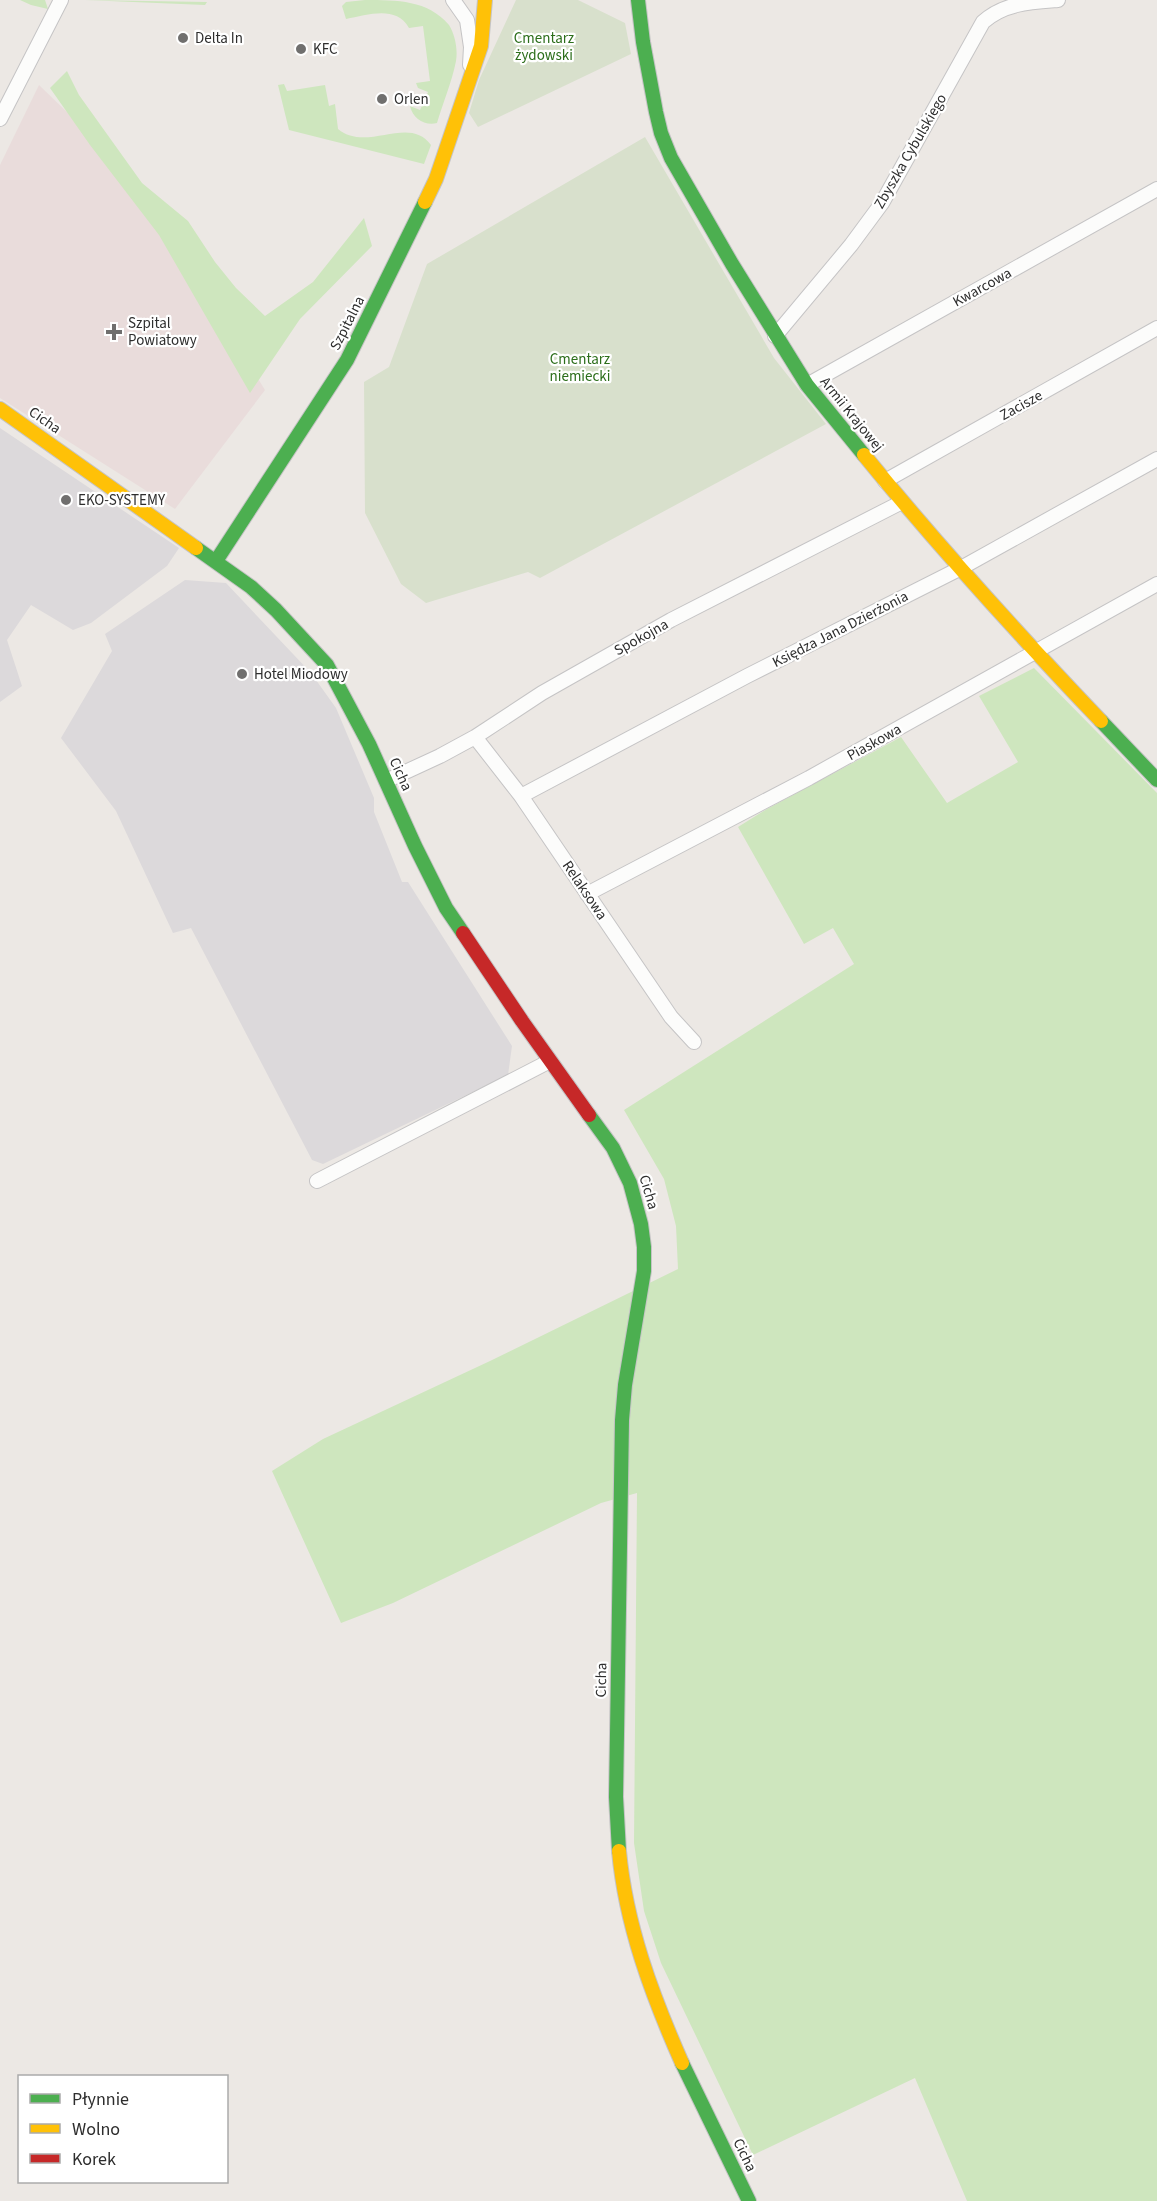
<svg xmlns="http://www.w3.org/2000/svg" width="1157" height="2201" font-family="'Source Sans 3',sans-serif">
  <rect width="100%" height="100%" fill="#ece8e4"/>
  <path fill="#dcd9db" d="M0,428L179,548L167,566L91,623L73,630L31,605L7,640L22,686L0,702Z
    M185,580L226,583L311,673L336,708L374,798V812L402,882H408L512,1046L508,1075L323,1164L312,1160L191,928L173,933L116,811L61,738L112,651L105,634Z"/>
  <path fill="#e9dcdb" d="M39,85L68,113L192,273L265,390L175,509L0,398V165Z"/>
  <path fill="#cee6be" d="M20,0H45L48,9L31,5Z
    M85,0L207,2L205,5Z
    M365,0C397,0 428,0 449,25C455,35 458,49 456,61C452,82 443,102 437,123C425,126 413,119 410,106L420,110L428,92L418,88L416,83L430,81L423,26L409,28C396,5 368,15 346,19L342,6L346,2Z
    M67,71L79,95L142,183L188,221L215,262L236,288L265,316L313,282L364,218L372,246L300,319L250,393L159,235L90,145L50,88Z
    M284,84L287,91L325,85L329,106L335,104L338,129C367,153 409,114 431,145L424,164L289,130L278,85Z
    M1034,668L1157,793V2201H967L915,2078L753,2155L661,1963L644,1911L634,1843L637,1493L601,1503L393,1603L341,1623L272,1471L323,1439L490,1361L678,1269L676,1226L664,1179L624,1110L854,964L833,928L804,944L738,827L767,809L901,737L947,803L1018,762L979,696Z"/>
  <path fill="#d8e0cc" d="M516,0H578L625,23L631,54L478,127L469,113L479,80Z
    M645,137L774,358L826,424L540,578L528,572L426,603L401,584L365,513L364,382L389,367L427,264Z"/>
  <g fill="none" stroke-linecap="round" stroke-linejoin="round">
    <defs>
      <path id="street" d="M453,0L467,20L471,47L470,65
        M0,119L61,0
        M775,336L851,245L882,203L983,22C1004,3 1031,2 1058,0
        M807,385L1157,189
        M885,481L1157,328
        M475,737L521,796L671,1017L694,1042
        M386,781L440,756L475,737L542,693L671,620L902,502
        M521,796L747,676L961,568L1157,459
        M587,894L809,778L1157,584
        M317,1181L550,1061"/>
      <path id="fast" d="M638,0L643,42L656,112L661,133L671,158L732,264L807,385L864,455
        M196,548L251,587L276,610L327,665L369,744L415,846L446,908L463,933
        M216,561L347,360L425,202
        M1101,721L1157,780
        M589,1115L613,1148L630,1183L641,1224L644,1247V1271L625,1385L622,1420L616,1797L619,1851
        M682,2063L749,2201"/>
      <path id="slow" d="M425,202L436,179L481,46L485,0
        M0,409L196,548
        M864,455C939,547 1019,635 1101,721
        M619,1851C626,1926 652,1995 682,2063"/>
      <path id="jam" d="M463,933L522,1021L589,1115"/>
    </defs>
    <use href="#street" stroke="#c5c4c5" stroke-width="16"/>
    <use href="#fast" stroke="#c5c4c5" stroke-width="16"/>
    <use href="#slow" stroke="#c5c4c5" stroke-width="16"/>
    <use href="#jam" stroke="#c5c4c5" stroke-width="16"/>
    <use href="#street" stroke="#fcfcfb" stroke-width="14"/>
    <use href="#fast" stroke="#4caf50" stroke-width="14"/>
    <use href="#slow" stroke="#ffc107" stroke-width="14"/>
    <use href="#jam" stroke="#c62828" stroke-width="14"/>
  </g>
  <g fill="#706f6e" stroke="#fff" stroke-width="2">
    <circle cx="183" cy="38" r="6"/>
    <circle cx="301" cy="49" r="6"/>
    <circle cx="382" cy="99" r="6"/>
    <path d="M111 323h6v6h6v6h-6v6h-6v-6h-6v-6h6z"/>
    <circle cx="66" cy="500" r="6"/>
    <circle cx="242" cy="674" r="6"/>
  </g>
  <g text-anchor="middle" stroke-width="4.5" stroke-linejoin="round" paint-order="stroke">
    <g font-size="15" fill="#2e2e2e" stroke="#fff" text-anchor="start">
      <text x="195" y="43">Delta In</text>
      <text x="313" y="54">KFC</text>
      <text x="394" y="104">Orlen</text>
      <text x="128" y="328">Szpital<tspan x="128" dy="17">Powiatowy</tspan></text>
      <text x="78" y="505">EKO-SYSTEMY</text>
      <text x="254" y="679">Hotel Miodowy</text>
    </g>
    <g font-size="15" fill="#2c6e1b" stroke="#fff">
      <text x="544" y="43">Cmentarz<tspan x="544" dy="17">żydowski</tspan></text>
      <text x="580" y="364">Cmentarz<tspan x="580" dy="17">niemiecki</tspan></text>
    </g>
    <g font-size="15" fill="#2e2e2e" stroke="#fff">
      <text transform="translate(910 151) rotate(-60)" y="5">Zbyszka Cybulskiego</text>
      <text transform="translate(982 287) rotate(-29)" y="5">Kwarcowa</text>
      <text transform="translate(347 323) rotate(-63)" y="5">Szpitalna</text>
      <text transform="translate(1021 405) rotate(-29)" y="5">Zacisze</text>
      <text transform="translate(852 414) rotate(51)" y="5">Armii Krajowej</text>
      <text transform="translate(45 420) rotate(35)" y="5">Cicha</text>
      <text transform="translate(840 629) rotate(-27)" y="5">Księdza Jana Dzierżonia</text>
      <text transform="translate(641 637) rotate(-29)" y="5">Spokojna</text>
      <text transform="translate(874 742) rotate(-29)" y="5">Piaskowa</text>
      <text transform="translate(401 774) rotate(66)" y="5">Cicha</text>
      <text transform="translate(585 890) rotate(56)" y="5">Relaksowa</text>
      <text transform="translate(649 1192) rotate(73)" y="5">Cicha</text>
      <text transform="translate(601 1680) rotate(-89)" y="5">Cicha</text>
      <text transform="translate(745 2155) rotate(64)" y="5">Cicha</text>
    </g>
  </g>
  <rect x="18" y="2075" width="210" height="108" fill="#ffffff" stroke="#ababab" stroke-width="1.5"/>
  <rect x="30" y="2094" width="30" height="9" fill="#4caf50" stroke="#ababab" stroke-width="1.5"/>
  <text x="72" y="2105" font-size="18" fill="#2e2e2e">Płynnie</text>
  <rect x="30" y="2124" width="30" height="9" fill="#ffc107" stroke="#ababab" stroke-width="1.5"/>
  <text x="72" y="2135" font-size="18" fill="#2e2e2e">Wolno</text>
  <rect x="30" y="2154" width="30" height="9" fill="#c62828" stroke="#ababab" stroke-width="1.5"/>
  <text x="72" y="2165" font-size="18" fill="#2e2e2e">Korek</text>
</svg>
